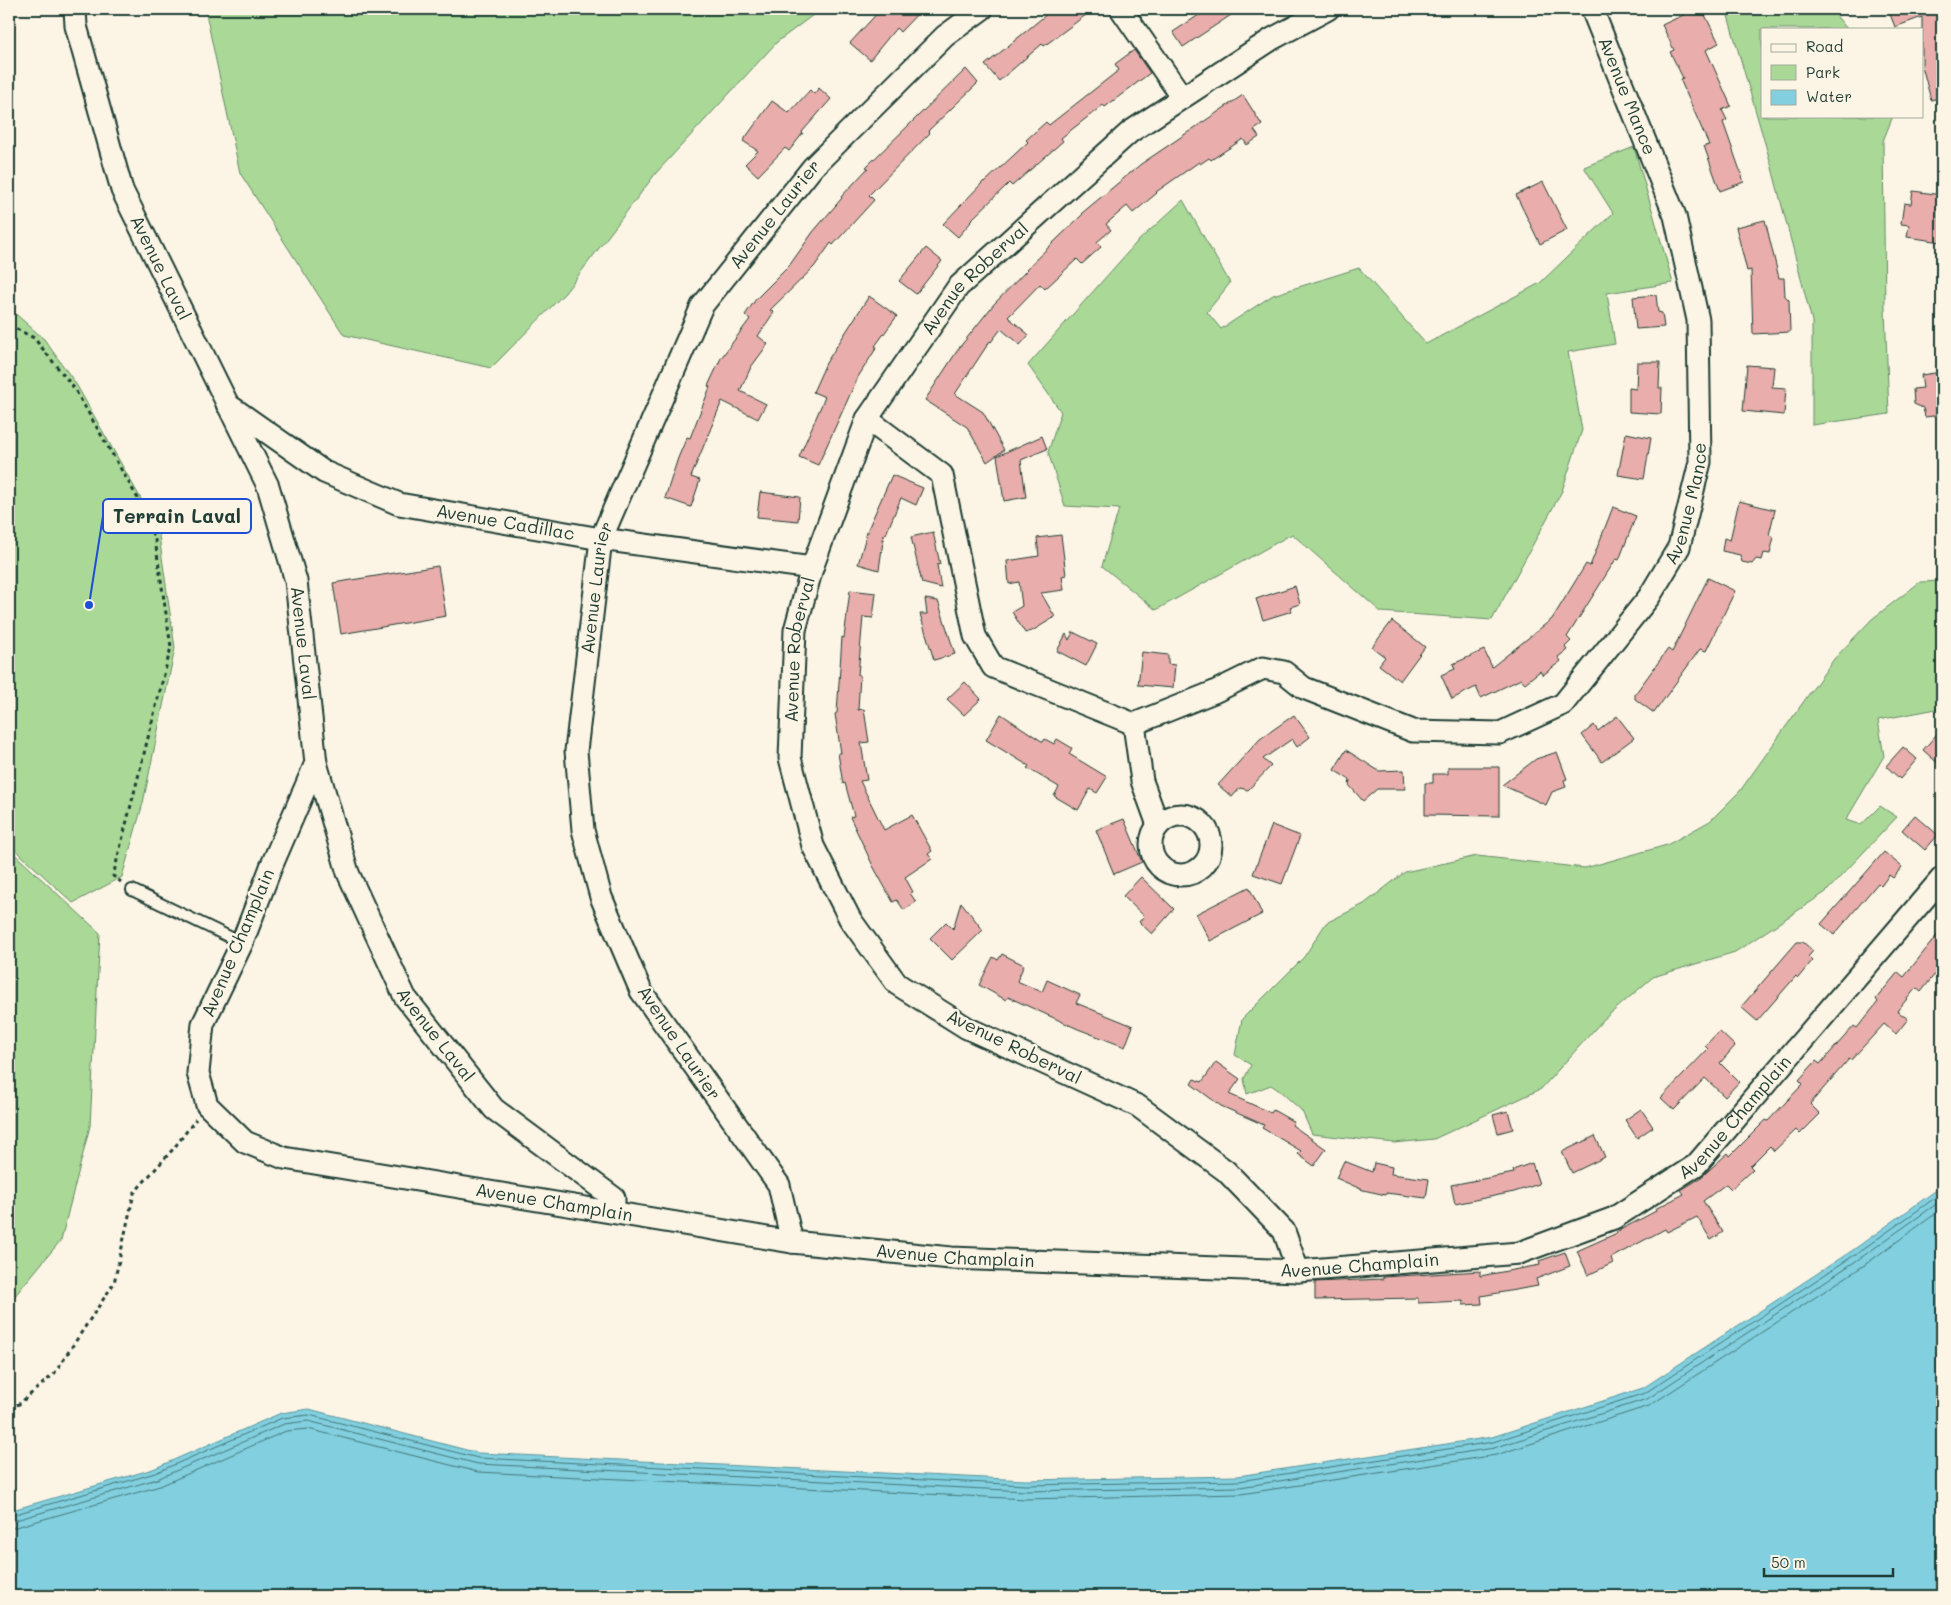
<svg xmlns="http://www.w3.org/2000/svg" width="1951" height="1605" font-family="Mali,sans-serif">
  <rect width="100%" height="100%" fill="#fcf5e5"/>
  <filter id="ink" filterUnits="userSpaceOnUse"><feTurbulence type="fractalNoise" baseFrequency=".02" numOctaves="2"/><feDisplacementMap in="SourceGraphic" scale="10" xChannelSelector="R" yChannelSelector="G"/><feConvolveMatrix kernelMatrix="1 2 1 2 8 2 1 2 1" color-interpolation-filters="sRGB"/></filter>
  <g filter="url(#ink)">
    <path fill="#aad897" stroke="#648a66" d="M205,9H821L777,42L656,173L565,293L491,368L344,335L240,173Z
      M1726,9H1831L1847,29H1762V116H1893L1883,141L1885,309L1889,414L1812,425V321L1771,164Z
      M1634,147L1673,283L1607,293L1615,344L1568,352L1582,430L1562,491L1492,620L1381,612L1292,534L1156,610L1102,566L1119,509L1065,506L1048,452L1061,412L1028,365L1136,243L1183,200L1230,283L1207,312L1221,329L1273,295L1359,268L1426,344L1540,283L1613,213L1584,167Z
      M9,308L44,339L76,384L158,529L175,648L143,803L122,877L73,903L9,844Z
      M1942,581V708L1878,720L1884,756L1846,820L1861,825L1880,806L1897,817L1826,892L1735,952L1653,977L1603,1020L1541,1089L1434,1139L1395,1143L1312,1134L1302,1111L1281,1092L1271,1085L1247,1094L1244,1079L1251,1065L1235,1055L1242,1019L1304,957L1326,923L1364,904L1405,872L1477,856L1585,868L1667,845L1710,821L1740,791L1834,659L1872,619L1920,582Z
      M9,849L100,933L90,1126L61,1240L9,1303Z"/>
    <path fill="#81cfdf" stroke="#5a959b" d="M1942,1186V1596H9V1511L153,1469L281,1413L309,1409L478,1453L1026,1480L1238,1476L1492,1437L1643,1388L1853,1250Z"/>
    <g fill="none" stroke-linecap="round" stroke-linejoin="round">
      <path stroke="#467778" stroke-width="1" d="M9,1516L155,1473L282,1418L309,1415L478,1458L1026,1485L1239,1481L1493,1442L1645,1393L1856,1254L1942,1193
        M9,1522L157,1479L284,1424L308,1421L478,1464L1026,1491L1240,1487L1494,1448L1647,1399L1859,1259L1942,1200
        M9,1529L160,1486L286,1431L308,1429L478,1472L1026,1499L1241,1494L1496,1455L1649,1406L1863,1266L1942,1209"/>
    </g>
    <path fill="#e9adab" stroke="#1f3d34" d="M881,9H922L900,32L896,28L870,60L850,43Z
      M1053,9H1094L1044,46L1042,44L999,81L985,65Z
      M1208,9H1240L1183,47L1173,32Z
      M1696,9H1702L1719,43L1706,50L1731,106L1722,110L1727,120L1723,122L1744,182L1720,191L1704,146L1709,145L1680,79L1683,78L1670,52L1674,50L1662,25Z
      M1888,9H1941L1939,11L1942,18V97L1931,100L1922,66V17L1895,27Z
      M1134,50L1150,73L1105,107L1103,105L1061,138L1063,141L1012,186L1009,183L970,221L971,222L958,237L943,224L984,181L985,182L1028,142L1026,140L1046,122L1049,125L1119,70L1115,64Z
      M966,69L978,83L928,131L930,133L869,195L874,200L833,245L831,243L814,267L770,310L774,312L758,336L768,344L751,367L740,391L766,404L758,419L722,401L691,477L700,480L691,507L665,498L678,458L687,437L690,438L710,387L708,386L721,358L750,319L745,315L756,299L789,266L813,232L842,198L841,197L868,168L866,167Z
      M819,88L831,99L802,132L803,133L789,151L785,148L758,176L745,164L758,151L743,141L772,101L789,113L810,90L814,94Z
      M1243,95L1262,125L1254,130L1259,137L1247,145L1243,139L1211,160L1209,158L1200,164L1199,162L1156,192L1157,193L1133,213L1127,206L1106,224L1111,230L1097,242L1101,247L1082,264L1077,259L1045,289L1040,284L1008,317L1029,335L1020,345L1001,329L991,342L990,341L955,394L983,412L1004,450L987,462L967,427L925,400L959,348L994,304L1027,270L1026,269L1083,214L1082,213L1141,164Z
      M1543,182L1567,230L1540,244L1516,195Z
      M1913,191L1942,195V242L1907,237L1909,225L1901,224L1904,203L1911,204Z
      M1765,220L1779,278H1784L1785,296L1789,300L1790,332L1753,334L1751,270L1747,271L1736,227Z
      M926,248L942,261L916,294L899,281Z
      M1656,295L1658,312L1662,313L1664,327L1636,329L1633,297Z
      M869,296L897,316L875,346L877,347L858,377L818,465L799,457L825,397L813,392L826,363Z
      M1637,362H1660L1659,388H1662L1661,414L1629,412V388L1636,389Z
      M1747,365L1774,367L1772,387L1786,388L1784,415L1743,411Z
      M1942,372V415L1925,417L1923,408L1914,404L1913,389L1923,388L1921,375Z
      M1626,433L1651,438L1644,479L1618,475Z
      M1042,436L1047,449L1021,460L1026,497L1004,501L997,456Z
      M892,475L923,488L916,505L901,498L886,534H884L879,570L858,564L868,529Z
      M760,492L800,497L798,521L757,517Z
      M1739,501L1775,510L1769,535L1774,537L1770,554L1764,553L1762,560L1756,559L1752,564L1742,562L1740,555L1722,551L1724,538L1730,540Z
      M1613,507L1636,516L1619,560L1616,559L1567,637L1571,641L1565,647L1567,650L1558,657L1561,661L1543,675L1540,671L1525,683L1521,679L1481,698L1476,687L1452,699L1441,675L1455,669L1453,664L1484,650L1492,667L1552,619L1586,564L1590,566Z
      M933,532L940,564L937,565L941,588L922,583L911,537Z
      M1061,535L1066,575L1062,576L1064,590L1041,593L1055,617L1032,631L1025,633L1012,612L1022,606L1019,582L1009,584L1007,561L1039,556L1037,538Z
      M438,566L446,616L341,634L333,583Z
      M1708,578L1735,591L1706,651L1700,649L1654,713L1635,699V694L1668,649L1672,652Z
      M1295,586L1300,604L1290,607L1292,611L1263,620L1256,599Z
      M850,590L876,593L873,618L863,617L858,675H860L858,710L864,709L869,742L861,743L867,780L860,781L884,830L912,815L932,851L928,854L932,859L905,877L913,892L910,893L916,902L904,910L897,900L893,902L873,866L850,817L854,816L845,783L843,784L838,753H841L835,714L837,713L842,637L844,638Z
      M925,599L938,601L955,654L934,660L920,614H927Z
      M1392,621L1425,647L1400,681L1379,665L1385,657L1372,647Z
      M1073,632L1097,644L1086,666L1057,651L1066,634L1069,640Z
      M1142,652L1168,655V664L1175,665L1173,688L1138,685Z
      M965,682L981,699L964,715L947,699Z
      M1001,714L1043,742L1045,739L1054,744L1057,739L1072,748L1069,754L1107,777L1097,793L1090,789L1078,810L1054,796L1059,787L1027,768L1029,766L986,740Z
      M1294,715L1310,737L1297,747L1292,739L1263,759L1271,766L1248,790L1240,788L1232,797L1218,785L1260,739Z
      M1617,716L1634,738L1602,762L1582,735L1594,725L1598,731Z
      M1942,728V767L1923,750Z
      M1903,747L1917,759L1900,779L1886,766Z
      M1346,750L1379,771L1404,770L1405,789H1377L1363,801L1349,785L1350,780L1334,770Z
      M1557,752L1567,779L1564,780L1566,787L1552,792L1546,805L1502,785L1536,759Z
      M1448,767H1499V816L1425,815V783H1433V774H1448Z
      M1915,815L1938,835L1925,850L1902,830Z
      M1124,819L1142,862L1114,874L1096,830Z
      M1272,825L1300,836L1282,884L1253,874Z
      M1884,852L1902,867L1893,878L1889,875L1881,886L1878,883L1834,935L1821,924Z
      M1141,877L1174,909L1152,934L1139,922L1144,916L1123,896Z
      M1249,887L1262,914L1210,941L1196,914Z
      M961,902L983,930L952,960L930,938L946,922L953,929Z
      M1942,929V965L1921,992L1916,988L1897,1011L1908,1019L1896,1034L1884,1024L1851,1060L1849,1059L1810,1104L1820,1114L1800,1134L1796,1130L1774,1151L1770,1146L1750,1166L1753,1169L1731,1189L1726,1184L1703,1201L1723,1232L1711,1240L1697,1217L1667,1232L1665,1229L1611,1258L1613,1263L1588,1275L1577,1251L1617,1233L1616,1232L1656,1211L1655,1209L1684,1194L1681,1190L1699,1179L1728,1153L1730,1156L1766,1120L1768,1121L1803,1084L1799,1080L1816,1061L1820,1064L1854,1026L1857,1028L1878,1002L1876,999L1898,972L1904,977Z
      M1797,942H1803L1813,951L1808,957L1812,961L1798,978L1796,976L1757,1021L1741,1007Z
      M1002,954L1024,965L1017,981L1042,992L1047,980L1080,995L1076,1003L1133,1026L1125,1047L1078,1029L1008,997L1006,1000L979,985L993,957L998,960Z
      M1719,1031L1735,1046L1720,1063L1739,1082L1725,1097L1705,1078L1674,1110L1661,1098L1708,1049L1705,1046Z
      M1216,1062L1240,1079L1229,1094L1271,1113L1273,1110L1294,1122L1292,1125L1326,1149L1314,1166L1298,1154L1301,1151L1262,1128L1264,1125L1221,1106L1191,1084L1194,1079L1202,1082Z
      M1641,1109L1653,1127L1637,1138L1625,1120Z
      M1508,1111L1513,1129L1498,1133L1493,1115Z
      M1595,1136L1605,1157L1572,1173L1562,1152Z
      M1344,1161L1372,1172L1374,1163L1392,1167L1391,1174L1429,1179L1426,1198L1386,1193V1195L1363,1190L1336,1178Z
      M1532,1163L1539,1184L1514,1192L1455,1204L1451,1185L1514,1173L1513,1170Z
      M1565,1252L1570,1266L1536,1279L1538,1286L1481,1296L1482,1304L1463,1305V1301L1418,1303V1298L1315,1300V1282L1383,1279V1277L1480,1271V1276L1540,1265L1539,1261Z"/>
    <g fill="none" stroke-linecap="round" stroke-linejoin="round">
      <defs>
        <path id="service" d="M132,890L242,943"/>
        <g id="minor">
          <path id="s1" d="M75,9L76,26L122,190L268,486L296,581L316,763L348,873L405,997L494,1109L614,1198V1212"/>
          <path d="M1121,9L1182,97"/>
          <path id="s2" d="M227,404L324,472L399,504L601,539L812,568"/>
          <path d="M867,419L942,475L975,636L993,667L1134,724L1142,781L1158,825"/>
          <path id="s3" d="M1134,724L1214,692L1263,668L1284,672L1304,688L1413,731L1500,733L1563,704L1649,597L1679,547L1700,462L1698,320L1675,216L1592,9"/>
          <path id="s4" d="M316,763L271,867L242,943L203,1024L198,1073L207,1105L245,1142L284,1158L792,1242L951,1258L1298,1271L1519,1253L1614,1218L1696,1165L1942,878"/>
          <circle cx="1181" cy="845" r="30"/>
          <path id="s5" d="M792,1242L779,1185L641,991L601,897L583,830L576,751L601,539L702,306L813,167L945,36L982,9"/>
          <path id="s6" d="M1298,1271L1284,1231L1226,1171L1138,1106L967,1028L897,984L850,919L813,846L790,758L795,630L812,568L867,419L958,287L1130,132L1272,39L1328,9"/>
        </g>
      </defs>
      <use href="#service" stroke="#1f3d34" stroke-width="14"/>
      <use href="#minor" stroke="#1f3d34" stroke-width="25"/>
      <path stroke="#1f3d34" stroke-width="3" stroke-dasharray="4 4" stroke-linecap="butt" d="M9,325L34,338L74,388L140,502L155,540L171,647L113,876L121,882
        M9,1407L19,1404L54,1374L114,1283L134,1193L174,1148L196,1119"/>
      <use href="#service" stroke="#fcf5e5" stroke-width="10"/>
      <use href="#minor" stroke="#fcf5e5" stroke-width="21"/>
    </g>
  </g>
  <g text-anchor="middle" stroke-width="5" stroke-linejoin="round" paint-order="stroke">
    <g font-size="18" fill="#1f3d34" stroke="#fcf5e5">
      <text transform="translate(1627 96) rotate(68)" y="6">Avenue Mance</text>
      <text dy="6" stroke="none"><textPath href="#s5" startOffset="1132">Avenue Laurier</textPath></text>
      <text dy="6" stroke="none"><textPath href="#s1" startOffset="274">Avenue Laval</textPath></text>
      <text dy="6" stroke="none"><textPath href="#s6" startOffset="1288">Avenue Roberval</textPath></text>
      <text dy="6" stroke="none"><textPath href="#s3" startOffset="701">Avenue Mance</textPath></text>
      <text dy="6" stroke="none"><textPath href="#s2" startOffset="308">Avenue Cadillac</textPath></text>
      <text dy="6" stroke="none"><textPath href="#s5" startOffset="712">Avenue Laurier</textPath></text>
      <text dy="6" stroke="none"><textPath href="#s1" startOffset="679">Avenue Laval</textPath></text>
      <text dy="6" stroke="none"><textPath href="#s6" startOffset="868">Avenue Roberval</textPath></text>
      <text transform="translate(238 943) rotate(-67)" y="6">Avenue Champlain</text>
      <text dy="6" stroke="none"><textPath href="#s1" startOffset="1099">Avenue Laval</textPath></text>
      <text transform="translate(679 1043) rotate(56)" y="6">Avenue Laurier</text>
      <text transform="translate(1014 1047) rotate(26)" y="6">Avenue Roberval</text>
      <text dy="6" stroke="none"><textPath href="#s4" startOffset="1966">Avenue Champlain</textPath></text>
      <text dy="6" stroke="none"><textPath href="#s4" startOffset="736">Avenue Champlain</textPath></text>
      <text dy="6" stroke="none"><textPath href="#s4" startOffset="1141">Avenue Champlain</textPath></text>
      <text dy="6" stroke="none"><textPath href="#s4" startOffset="1546">Avenue Champlain</textPath></text>
    </g>
  </g>
  <path fill="none" stroke="#1d4ed8" stroke-width="2" d="M89 605L103 516"/>
  <circle fill="#1d4ed8" stroke="#fcf5e5" stroke-width="2" cx="89" cy="605" r="5"/>
  <rect fill="#fcf5e5" stroke="#1d4ed8" stroke-width="2" x="103" y="499" width="148" height="34" rx="5"/>
  <g font-size="19" text-anchor="middle" font-weight="bold" fill="#1f3d34">
    <text x="177" y="523">Terrain Laval</text>
  </g>
  <rect width="1951" height="1605" fill="none" stroke="#fcf5e5" stroke-width="30"/>
  <rect x="15" y="15" width="1921" height="1575" fill="none" stroke="#1f3d34" stroke-width="2" filter="url(#ink)"/>
  <rect x="1761" y="28" width="162" height="90" fill="#fcf5e5" stroke="#a4ab9e"/>
  <rect x="1771" y="44" width="25" height="8" fill="#fcf5e5" stroke="#a4ab9e"/>
  <text x="1806" y="52" font-size="15" fill="#1f3d34">Road</text>
  <rect x="1771" y="65" width="25" height="15" fill="#aad897" stroke="#a4ab9e"/>
  <text x="1806" y="78" font-size="15" fill="#1f3d34">Park</text>
  <rect x="1771" y="90" width="25" height="15" fill="#81cfdf" stroke="#a4ab9e"/>
  <text x="1806" y="102" font-size="15" fill="#1f3d34">Water</text>
  <path d="M1764 1568v8h129v-8" fill="none" stroke="#1f3d34" stroke-width="2.5"/>
  <text x="1771" y="1568" font-size="15" fill="#1f3d34" stroke="#fcf5e5" stroke-width="4" paint-order="stroke">50 m</text>
</svg>
